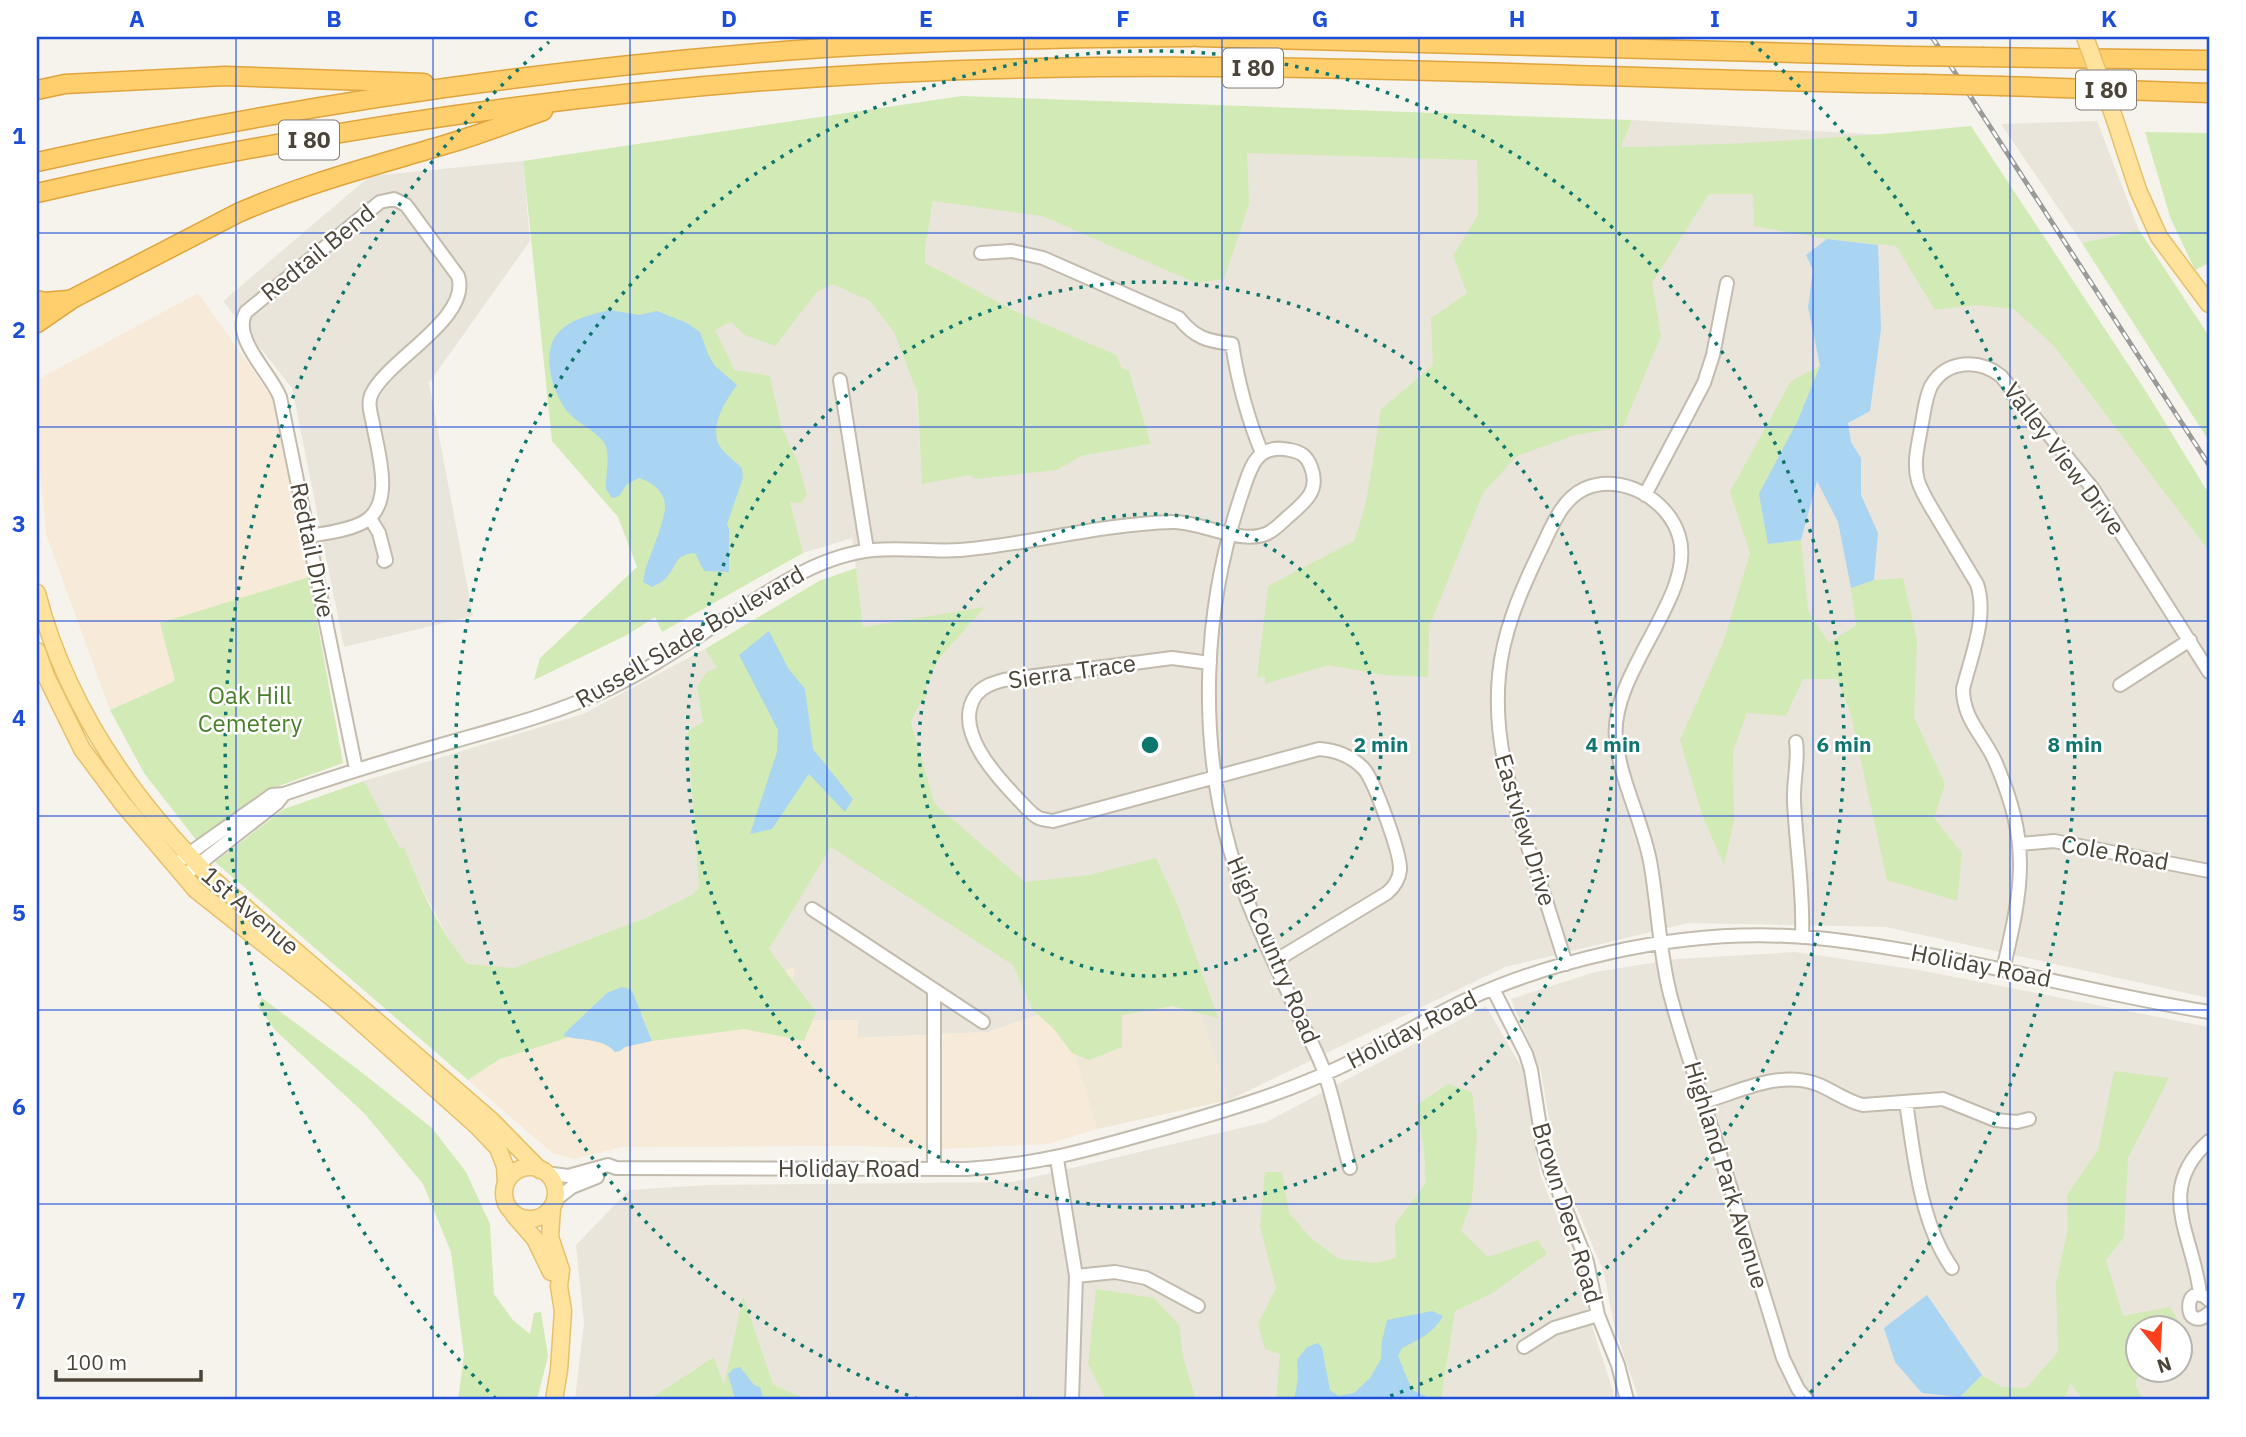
<svg xmlns="http://www.w3.org/2000/svg" width="2246" height="1437" font-family="'IBM Plex Sans',sans-serif">
  <rect width="100%" height="100%" fill="#f6f3ec"/>
  <path fill="#eae5da" fill-rule="evenodd" d="M1632,120L1968,140L2209,532V998L1886,927L1688,923L1505,967L1229,1100L1170,921L1023,882L935,804L911,722L938,660L984,608L863,627L852,538L803,553L776,448L714,329L824,279L912,321L922,483L1151,444L1129,371L922,262L935,192L1229,152L1477,159L1480,284L1433,365L1381,409L1412,639Z
    M2097,121L2139,230L2082,243L2001,124Z
    M523,161L530,241L429,383L473,616L344,647L292,388L223,301L370,176Z
    M705,649L741,700L699,897L473,984L364,781L583,714Z
    M828,837L1042,953L1061,1007L988,1032L858,1038V1021L786,1020L794,968L734,985Z
    M1795,952L1919,970L2209,1027V1400H1639L1614,1326L1604,1273L1556,1158L1541,1072L1511,999L1595,972L1677,959ZM2138,1328H2180V1370H2138Z
    M1486,1006L1523,1070L1540,1174L1579,1272L1593,1329L1613,1391L1614,1400H1441L1459,1284L1282,1339L1276,1400H807L773,1384L743,1297L724,1386L714,1357L648,1400H575L584,1323L576,1245L629,1190L707,1185L1013,1182L1266,1122Z"/>
  <path fill="#f7ead8" d="M198,293L272,397L309,577L160,623L175,681L110,710L46,534L37,437V380Z
    M795,967L786,1020H858V1038L926,1035V1148L854,1146L622,1147L574,1159L552,1153L468,1080L506,1056Z
    M1061,1007L1097,1129L1048,1144L942,1149L943,1034L989,1032Z"/>
  <path fill="#efe8d6" d="M1170,921L1229,1100L1097,1129L1061,1007Z"/>
  <path fill="#d2eab5" d="M962,96L1632,120L1621,147C1739,145 1855,137 1971,126L2147,393L2209,494V551L2054,346L2014,309L1976,305L1935,310L1896,246L1827,239L1754,226L1753,194H1709L1652,283L1661,336L1623,427L1575,435L1517,456L1483,493L1429,627L1428,677L1385,675L1328,665L1265,684V676L1257,678L1268,586L1354,541L1366,503L1381,409L1433,365L1431,318L1467,293L1453,256L1478,215L1477,160L1247,153L1249,204L1224,279L1196,283L1042,216L933,201L925,248V263L1015,311L1116,355L1121,367L1129,371L1151,444L1081,456L1057,470L976,479L970,475L922,484L917,392L894,332L870,301L832,284L817,292L775,346L745,335L731,322L715,330L735,370L770,376L781,426L798,463L807,495L801,503L790,502L803,553L662,632L655,617L627,635L534,680L540,658L637,567L618,517L552,441L523,161Z
    M2145,132L2209,133V263L2195,270L2170,217Z
    M2139,230L2209,336V441L2082,243Z
    M1820,366L1797,422L1768,544L1801,540L1808,611L1829,643L1856,625L1851,588L1874,580L1903,578L1917,640L1914,717L1945,784L1934,818L1962,853L1957,901L1887,880L1850,711L1837,679H1803L1786,716L1747,713L1733,751L1734,821L1724,865L1702,815L1680,740L1723,643L1750,553L1730,492L1791,381Z
    M856,568L863,627L985,607L938,660L925,690L928,694L918,707L911,722L935,804L1025,882L1089,875L1156,858L1178,906L1218,1018L1172,1006L1122,1015V1047L1089,1060L1072,1053L1053,1028L1032,1009L1013,965L831,847L769,949L816,1012L804,1041L744,1029L652,1041L642,1014L500,1059L468,1080L215,862L284,809L364,781L400,848L404,847C420,888 439,930 467,964L514,968L650,916L692,895L699,888L688,731L703,722L697,686L706,673L717,667L705,649L819,581Z
    M309,577L343,763L262,792L197,841L144,773L110,710L175,681L160,623Z
    M262,998L356,1068L432,1128L466,1172L490,1224L494,1294L513,1320L530,1334L534,1313L541,1312L548,1356L537,1400H458L464,1355L451,1252L423,1184L365,1114L275,1030L258,1006Z
    M2114,1071L2169,1078L2128,1158L2124,1237L2106,1260L2123,1316L2170,1307L2183,1329L2180,1331V1328H2138V1370L2140,1371L2135,1384L2143,1400H2080V1396L2070,1383L2065,1400H1961L1960,1397L1982,1375L2002,1387L2026,1388L2058,1352L2056,1283L2068,1228L2067,1195L2098,1150Z
    M1448,1084L1472,1092L1477,1135L1472,1199L1461,1231L1488,1257L1538,1240L1547,1254L1492,1293L1455,1311L1441,1400H1276L1280,1354L1265,1349L1258,1324L1276,1288L1260,1226L1265,1172H1282L1289,1213L1312,1239L1339,1259L1376,1263L1396,1258L1395,1224L1426,1183L1424,1149L1417,1105Z
    M1096,1289L1154,1298L1179,1325L1183,1358L1196,1400H1106L1088,1364Z
    M743,1296L773,1384L807,1400H648L714,1357L724,1385Z"/>
  <path fill="#a9d4f2" d="M1827,239L1878,245L1881,329L1870,411L1848,423L1851,442L1861,458V495L1878,533L1874,580L1851,588L1838,522L1817,481L1801,540L1768,544L1759,494L1797,422L1820,366L1808,307L1813,270L1806,255Z
    M610,310L639,315L657,311L687,323L700,332L708,354L715,366L737,385C726,400 707,429 721,448C726,455 735,461 742,468L743,478L727,524L729,529V572L704,571L695,553C673,555 678,565 666,578C663,582 656,585 652,587L643,582L645,571C649,558 665,520 665,508C666,492 652,482 639,478L627,484L619,496L612,498L606,489C605,475 612,453 603,441C593,429 575,422 566,410C558,398 552,384 550,370C544,327 575,318 610,310Z
    M769,631L788,668L805,689L813,749L853,799L845,812L809,774L772,829L750,834L777,752L778,730L739,655Z
    M622,987L629,989L633,993L652,1041L625,1047L620,1051L615,1052C603,1038 581,1041 564,1036L565,1033L607,993Z
    M1927,1295L1982,1375L1960,1397L1922,1393L1895,1362L1884,1328Z
    M1432,1311L1443,1316C1434,1333 1418,1340 1402,1348L1398,1356L1412,1390L1435,1400H1294L1298,1379L1297,1360L1307,1347L1318,1343L1322,1348L1330,1390L1338,1396L1354,1393L1370,1378L1381,1359L1382,1341L1387,1320Z
    M740,1367L754,1385L760,1387L764,1400L735,1399L728,1374L733,1369Z"/>
  <g fill="none" stroke-linecap="round" stroke-linejoin="round">
    <defs>
      <path id="minor" d="M981,253L1012,251L1043,258L1179,318C1195,338 1207,341 1232,344C1238,382 1247,417 1262,453
        M840,380L867,550
        M1645,495L1704,383L1713,355L1727,283
        M370,518L379,533L386,560L384,561
        M309,536C326,533 346,531 362,523C396,506 378,453 373,424C371,414 367,403 372,393C389,359 472,317 458,276L406,205L394,199L380,202L246,312C231,338 270,372 280,397L356,769
        M1210,663L1172,658L1004,680C993,683 983,686 976,695C952,729 996,776 1018,799C1024,805 1030,813 1037,817C1042,820 1048,820 1053,821L1319,749C1336,750 1350,755 1363,768C1374,779 1401,854 1400,870C1399,880 1394,887 1387,893L1275,961
        M2120,685L2190,640
        M1796,742C1799,758 1793,783 1794,801C1796,847 1804,892 1802,937
        M2020,844L2054,841L2209,871
        M183,858L272,795L284,794C339,775 395,758 451,742C504,727 558,713 608,689C654,667 697,636 741,609C781,583 824,555 873,550C902,547 931,552 960,550C1031,544 1101,524 1173,522C1200,521 1242,546 1268,533C1276,529 1283,521 1290,515C1306,501 1320,490 1311,467C1307,456 1301,452 1290,450C1255,442 1250,470 1241,496C1203,609 1198,735 1230,850C1247,909 1276,965 1301,1021C1309,1038 1319,1056 1325,1074C1335,1104 1341,1137 1350,1168
        M185,875L277,803L284,794
        M812,909L983,1022
        M1566,964C1554,925 1542,888 1529,850C1510,790 1493,739 1499,675C1503,632 1520,593 1538,555C1550,532 1559,501 1584,489C1621,472 1668,499 1679,536C1697,595 1609,673 1616,739C1620,780 1642,820 1650,861C1658,905 1659,951 1670,994C1682,1040 1698,1085 1712,1129C1736,1205 1760,1281 1783,1358L1798,1389L1807,1400
        M2003,970C2023,885 2031,844 1995,761C1983,735 1963,719 1963,689C1971,656 1988,617 1977,584C1965,564 1953,544 1941,524C1933,510 1923,496 1918,481C1913,463 1918,446 1921,428C1924,414 1925,398 1931,386C1947,359 1979,359 2001,376L2093,489L2209,672
        M1493,989L1526,1054L1531,1070L1543,1146L1550,1170L1587,1262L1598,1315L1618,1365L1627,1400
        M934,990V1169
        M1703,1102C1739,1092 1777,1071 1814,1083C1832,1089 1845,1101 1863,1105L1943,1099L1995,1120L2017,1122L2029,1119
        M1906,1102C1914,1155 1920,1223 1952,1268
        M1057,1159L1076,1276L1072,1400
        M545,1173L568,1176L608,1165L616,1168L966,1169C1040,1165 1099,1147 1169,1127C1227,1110 1285,1093 1340,1067C1383,1047 1423,1020 1466,1000C1511,979 1559,964 1608,953C1678,937 1755,931 1827,939C1956,954 2081,991 2209,1012
        M555,1200L572,1187L597,1177
        M1076,1276L1115,1272L1146,1278L1198,1306
        M2200,1295C2195,1238 2153,1191 2209,1141
        M2209,1300C2183,1276 2182,1337 2209,1313
        M1524,1347L1554,1328L1598,1315"/>
      <path id="major" d="M2115,120L2138,190L2159,237L2209,304
        M37,593C65,702 130,797 209,876L492,1121L540,1170
        M37,651L46,676L82,749L123,804L196,890L345,1008L477,1126L498,1148L505,1166L506,1183
        M504 1193a26 26 0 1 1 52 0a26 26 0 1 1-52 0Z
        M552,1207L550,1237L561,1270L559,1286L563,1311L559,1370L554,1400
        M514,1215L535,1239L551,1272"/>
      <path id="highway" d="M1198,37L1907,56
        M1984,57L2209,60
        M2002,86L2209,93
        M37,90L65,84L225,76L424,83
        M37,162C270,110 508,74 747,54C895,41 1043,38 1191,37
        M37,193C364,118 702,74 1038,68C1333,62 1629,80 1924,84
        M37,300L44,302L68,300
        M37,323L72,299L238,213C306,183 377,165 447,144C479,135 511,122 543,111"/>
    </defs>
    <use href="#minor" stroke="#c2bbae" stroke-width="16"/>
    <use href="#major" stroke="#e6c16a" stroke-width="19"/>
    <use href="#highway" stroke="#e0a43c" stroke-width="21"/>
    <use href="#minor" stroke="#fff" stroke-width="12"/>
    <use href="#major" stroke="#ffe39c" stroke-width="16"/>
    <use href="#highway" stroke="#ffcf6e" stroke-width="18"/>
    <defs>
      <path id="rail" d="M1932,37L2209,465"/>
    </defs>
    <use href="#rail" stroke="#9a9a9a" stroke-width="5"/>
    <use href="#rail" stroke="#fff" stroke-width="2.5" stroke-dasharray="8" stroke-linecap="butt"/>
    <defs>
      <path id="major-bridge" d="M2085,37L2115,120"/>
      <path id="highway-bridge" d="M1907,56L1984,57
        M1924,84L2002,86"/>
    </defs>
    <use href="#major-bridge" stroke="#e6c16a" stroke-width="19" stroke-linecap="butt"/>
    <use href="#highway-bridge" stroke="#e0a43c" stroke-width="21" stroke-linecap="butt"/>
    <use href="#major-bridge" stroke="#ffe39c" stroke-width="16"/>
    <use href="#highway-bridge" stroke="#ffcf6e" stroke-width="18"/>
  </g>
  <path fill="none" stroke="#1d4ed8" stroke-width="2" stroke-opacity="0.55" d="M236,37V1400M433,37V1400M630,37V1400M827,37V1400M1024,37V1400M1222,37V1400M1419,37V1400M1616,37V1400M1813,37V1400M2010,37V1400M37,233H2209M37,427H2209M37,621H2209M37,816H2209M37,1010H2209M37,1204H2209"/>
  <g fill="none" stroke="#0f766e" stroke-width="3.5" stroke-dasharray="3.5 7">
    <circle cx="1150" cy="745" r="231"/>
    <circle cx="1150" cy="745" r="463"/>
    <path d="M918 1399A694 694 0 1 1 1382 1399"/>
    <path d="M496 1399A925 925 0 0 1 549 42M1751 42A925 925 0 0 1 1804 1399"/>
  </g>
  <g text-anchor="middle" stroke-width="5" stroke-linejoin="round" paint-order="stroke">
    <g fill="#fff" stroke="#817c74" stroke-width="2">
      <rect x="1223" y="48.5" width="60" height="39" rx="5"/>
      <rect x="2076" y="70.5" width="60" height="39" rx="5"/>
      <rect x="279" y="120.5" width="60" height="39" rx="5"/>
    </g>
    <g font-size="23" font-weight="bold" fill="#4b4439">
      <text x="1253" y="76">I 80</text>
      <text x="2106" y="98">I 80</text>
      <text x="309" y="148">I 80</text>
    </g>
    <g font-size="24" fill="#4b4439" stroke="#fff">
      <text transform="translate(318 253) rotate(-39)" y="8">Redtail Bend</text>
      <text transform="translate(2064 459) rotate(53)" y="8">Valley View Drive</text>
      <text transform="translate(312 550) rotate(78)" y="8">Redtail Drive</text>
      <text transform="translate(690 637) rotate(-30)" y="8">Russell Slade Boulevard</text>
      <text transform="translate(1072 672) rotate(-8)" y="8">Sierra Trace</text>
      <text transform="translate(1525 830) rotate(73)" y="8">Eastview Drive</text>
      <text transform="translate(2115 853) rotate(10)" y="8">Cole Road</text>
      <text transform="translate(250 911) rotate(41)" y="8">1st Avenue</text>
      <text transform="translate(1273 950) rotate(67)" y="8">High Country Road</text>
      <text transform="translate(1981 966) rotate(11)" y="8">Holiday Road</text>
      <text transform="translate(1412 1030) rotate(-27)" y="8">Holiday Road</text>
      <text x="849" y="1177">Holiday Road</text>
      <text transform="translate(1726 1175) rotate(73)" y="8">Highland Park Avenue</text>
      <text transform="translate(1567 1213) rotate(73)" y="8">Brown Deer Road</text>
    </g>
    <g font-size="24" fill="#4a7f2a" stroke="#fff">
      <text x="250" y="704">Oak Hill<tspan x="250" dy="28">Cemetery</tspan></text>
    </g>
  </g>
  <circle cx="1150" cy="745" r="10" fill="#0f766e" stroke="#fff" stroke-width="3.5"/>
  <g font-size="21" text-anchor="middle" font-weight="bold" fill="#0f766e" stroke="#fff" stroke-width="5" stroke-linejoin="round" paint-order="stroke">
    <text x="1381" y="752">2 min</text>
    <text x="1613" y="752">4 min</text>
    <text x="1844" y="752">6 min</text>
    <text x="2075" y="752">8 min</text>
  </g>
  <rect width="2246" height="1437" fill="none" stroke="#ffffff" stroke-width="77"/>
  <g transform="translate(2159 1349) rotate(162)"><circle r="33" fill="#ffffff" stroke="#b7b4b0" stroke-width="2"/>
  <path d="M0-5L12 26L0 18L-12 26Z" fill="#fc3f1d"/>
  <text y="-10" font-size="19" font-weight="bold" text-anchor="middle" fill="#4b4439">N</text>
  </g>
  <path d="M56 1370v10h145v-10" fill="none" stroke="#4b4439" stroke-width="3.5"/>
  <text x="66" y="1370" font-size="21" fill="#4b4439" stroke="#ffffff" stroke-width="5" paint-order="stroke">100 m</text>
  <rect x="38" y="38" width="2170" height="1360" fill="none" stroke="#1d4ed8" stroke-width="2.5"/>
  <g font-size="23" text-anchor="middle" font-weight="bold" fill="#1d4ed8">
    <text x="137" y="27">A</text>
    <text x="334" y="27">B</text>
    <text x="531" y="27">C</text>
    <text x="729" y="27">D</text>
    <text x="926" y="27">E</text>
    <text x="1123" y="27">F</text>
    <text x="1320" y="27">G</text>
    <text x="1517" y="27">H</text>
    <text x="1715" y="27">I</text>
    <text x="1912" y="27">J</text>
    <text x="2109" y="27">K</text>
    <text x="19" y="144">1</text>
    <text x="19" y="338">2</text>
    <text x="19" y="532">3</text>
    <text x="19" y="726">4</text>
    <text x="19" y="921">5</text>
    <text x="19" y="1115">6</text>
    <text x="19" y="1309">7</text>
  </g>
</svg>
